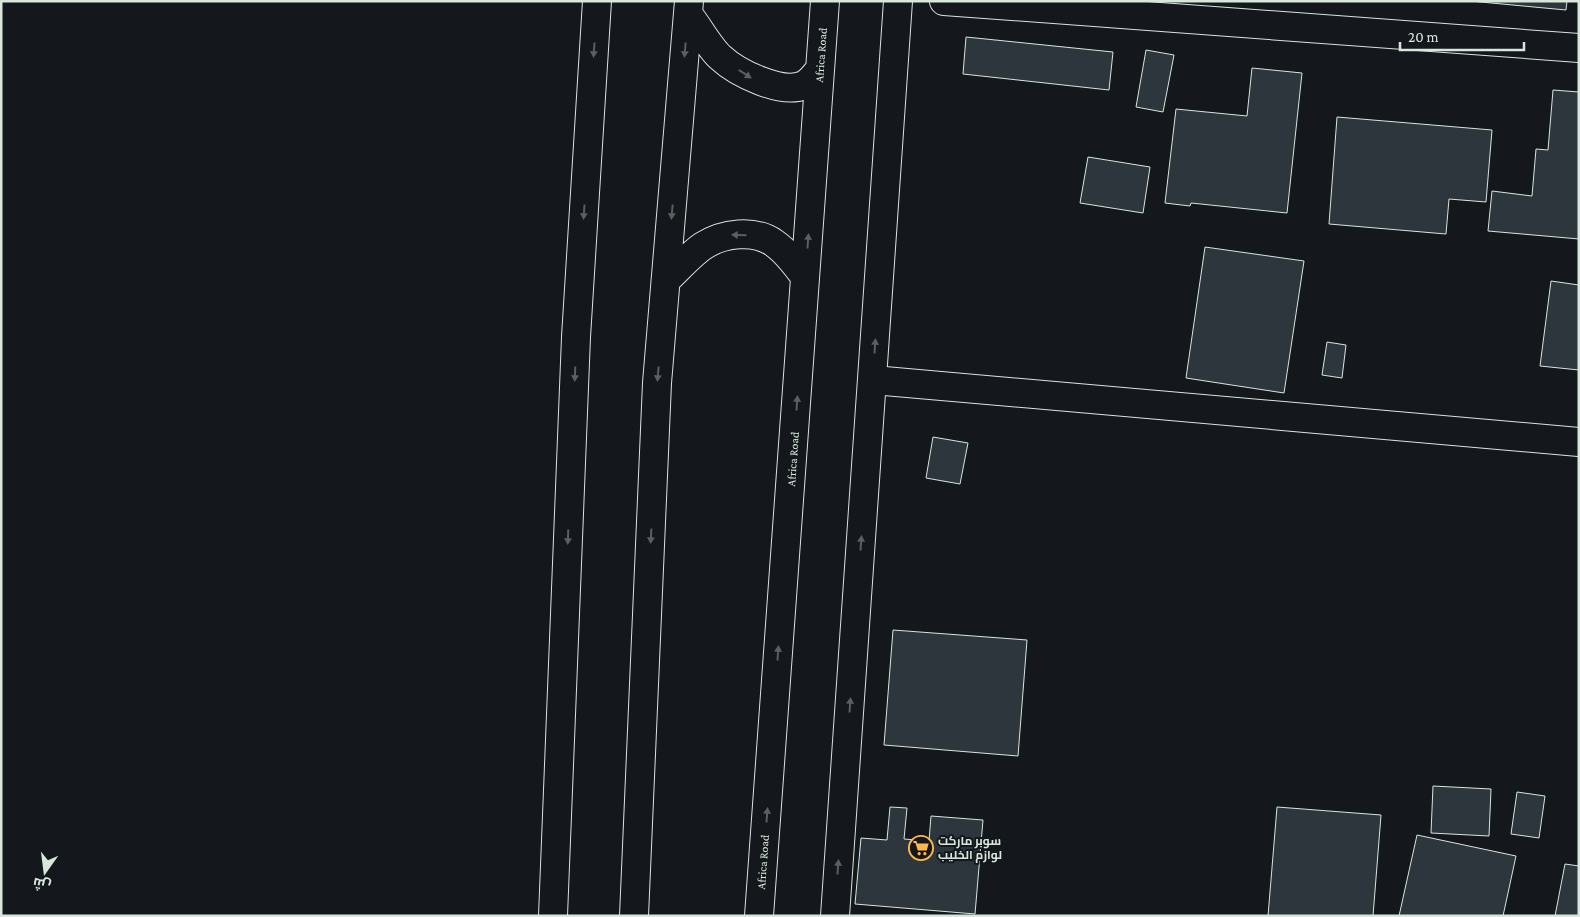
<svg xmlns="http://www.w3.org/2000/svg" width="1580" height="917" font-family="'Crimson Pro',Cairo,serif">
  <rect width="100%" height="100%" fill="#14181c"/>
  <path fill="#2c363c" stroke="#d8e6dc" d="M1470,1H1567L1566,10Z
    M966,37L1113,52L1109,90L963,74Z
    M1146,50L1174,55L1163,112L1136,107Z
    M1252,68L1302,73L1287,213L1191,203L1190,206L1165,203L1176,109L1247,116Z
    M1553,90L1579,92V239L1488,231L1492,191L1532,196L1536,149L1548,150Z
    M1337,117L1492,130L1486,202L1449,199L1446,234L1329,224Z
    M1088,157L1150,167L1143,213L1080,203Z
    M1205,247L1304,261L1284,393L1186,378Z
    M1551,281L1579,285V370L1540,366Z
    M1327,342L1346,345L1342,378L1322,375Z
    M933,437L968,443L960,484L926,478Z
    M893,630L1027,640L1018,756L884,745Z
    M1433,786L1491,789L1489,836L1431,833Z
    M1517,792L1545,796L1539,838L1511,834Z
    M890,807L907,808L904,839L929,841L931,816L983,820L975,914L855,904L861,838L887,840Z
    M1277,807L1381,815L1373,916H1268Z
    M1417,835L1516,856L1503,916H1399Z
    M1565,864L1579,866V916H1555Z"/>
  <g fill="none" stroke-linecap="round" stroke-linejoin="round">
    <defs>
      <path id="street" d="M944,1L1579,48
        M873,380L1579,442"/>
      <path id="secondary" d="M553,916L576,337L597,1
        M835,916L898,1"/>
      <path id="highway" d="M688,14C698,26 709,47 720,57C737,73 782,95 804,85C810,82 816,74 820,69
        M666,280C677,270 691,254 703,246C723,233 754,229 774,243C787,252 796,265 805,277
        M634,916L657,383L689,1
        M759,916L825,1"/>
    </defs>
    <use href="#street" stroke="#d8e6dc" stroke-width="30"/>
    <use href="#secondary" stroke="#d8e6dc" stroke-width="30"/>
    <use href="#highway" stroke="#d8e6dc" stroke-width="30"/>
    <use href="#street" stroke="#14181c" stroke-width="28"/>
    <use href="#secondary" stroke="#14181c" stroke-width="28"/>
    <use href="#highway" stroke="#14181c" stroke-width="28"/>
  </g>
  <defs><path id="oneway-solid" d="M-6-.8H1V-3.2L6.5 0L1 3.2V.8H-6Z" transform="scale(1.25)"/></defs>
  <g fill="#59605f">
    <use href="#oneway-solid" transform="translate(594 50) rotate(94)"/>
    <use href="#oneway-solid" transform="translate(685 50) rotate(95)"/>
    <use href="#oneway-solid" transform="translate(745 74) rotate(33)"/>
    <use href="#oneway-solid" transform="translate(584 212) rotate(94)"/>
    <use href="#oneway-solid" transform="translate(672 212) rotate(95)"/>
    <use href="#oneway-solid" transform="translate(739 235) rotate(-179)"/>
    <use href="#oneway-solid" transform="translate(808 241) rotate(-86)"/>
    <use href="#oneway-solid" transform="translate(875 346) rotate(-86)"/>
    <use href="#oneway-solid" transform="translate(575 374) rotate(92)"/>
    <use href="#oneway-solid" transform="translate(658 374) rotate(95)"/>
    <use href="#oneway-solid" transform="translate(797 403) rotate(-86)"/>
    <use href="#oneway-solid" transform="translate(651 536) rotate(93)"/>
    <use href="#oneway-solid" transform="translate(568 537) rotate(92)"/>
    <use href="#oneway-solid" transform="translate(861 543) rotate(-86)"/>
    <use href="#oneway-solid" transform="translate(778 653) rotate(-86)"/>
    <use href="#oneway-solid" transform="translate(850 705) rotate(-86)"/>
    <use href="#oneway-solid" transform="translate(767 815) rotate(-86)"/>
    <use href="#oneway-solid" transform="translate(838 867) rotate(-86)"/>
  </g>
  <defs>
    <symbol id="supermarket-ring" viewBox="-11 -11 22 22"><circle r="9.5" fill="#14181c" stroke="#ffb74d" stroke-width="1.5"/><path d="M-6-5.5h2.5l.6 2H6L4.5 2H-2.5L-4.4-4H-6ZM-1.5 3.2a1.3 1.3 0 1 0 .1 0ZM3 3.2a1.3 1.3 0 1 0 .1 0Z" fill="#ffb74d"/></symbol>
  </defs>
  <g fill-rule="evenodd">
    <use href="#supermarket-ring" x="907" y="834" width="28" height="28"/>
  </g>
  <g text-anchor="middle" stroke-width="4" stroke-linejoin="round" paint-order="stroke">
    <g font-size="12" fill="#d8e6dc" stroke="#14181c">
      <text transform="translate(821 55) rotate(-86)" y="4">Africa Road</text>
      <text transform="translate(793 459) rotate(-86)" y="4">Africa Road</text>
      <text transform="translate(763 862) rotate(-86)" y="4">Africa Road</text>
    </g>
    <g font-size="12" font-weight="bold" fill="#d8e6dc" stroke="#14181c" text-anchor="start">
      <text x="938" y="845">سوبر ماركت<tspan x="938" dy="14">لوازم الخليب</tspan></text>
    </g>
  </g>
  <rect width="1580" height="917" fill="none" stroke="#d8e6dc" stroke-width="5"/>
  <g transform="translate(45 872) rotate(194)" stroke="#14181c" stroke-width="4" paint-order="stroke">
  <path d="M0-4L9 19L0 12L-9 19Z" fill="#d8e6dc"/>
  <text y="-8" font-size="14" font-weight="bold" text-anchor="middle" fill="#d8e6dc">ش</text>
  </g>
  <path d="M1400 42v8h124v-8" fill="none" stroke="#d8e6dc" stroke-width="2.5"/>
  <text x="1408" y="42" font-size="15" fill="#d8e6dc" stroke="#14181c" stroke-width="4" paint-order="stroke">20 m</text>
</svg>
